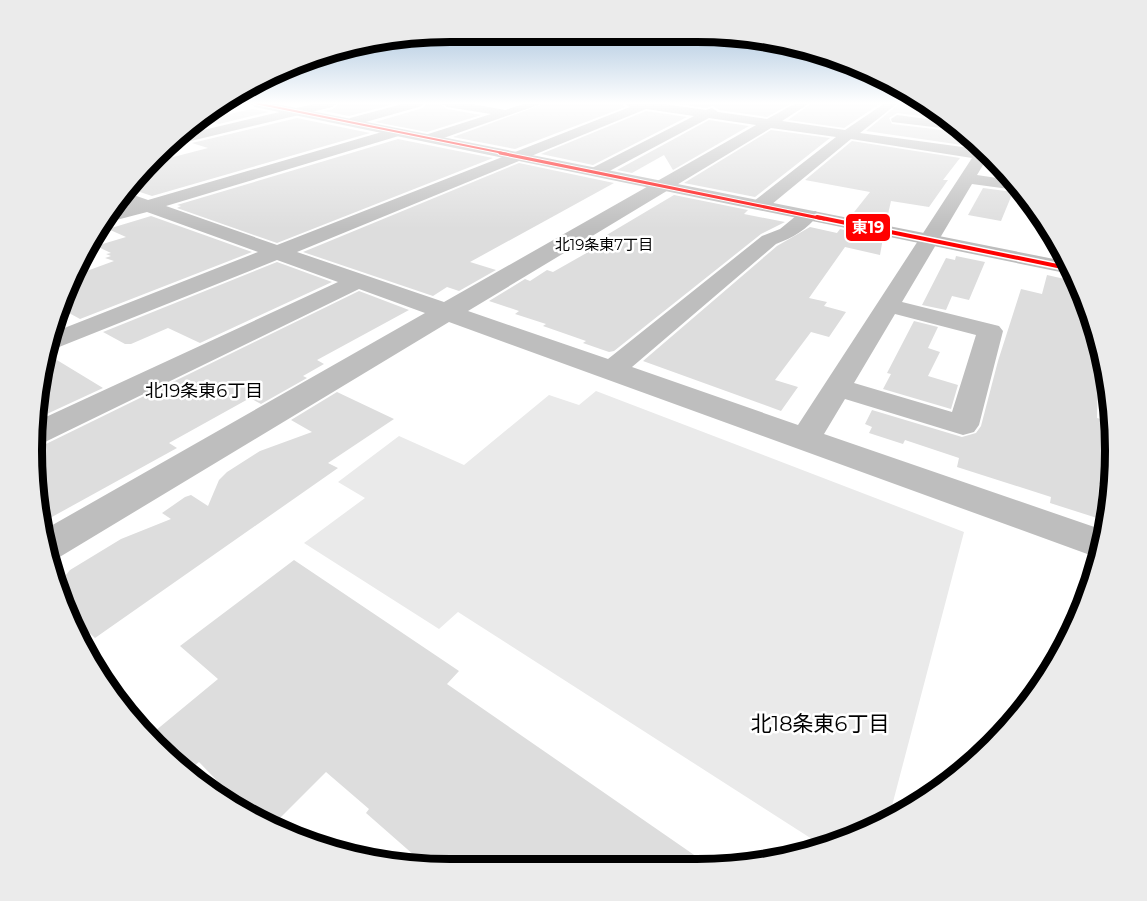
<svg xmlns="http://www.w3.org/2000/svg" width="1147" height="901" font-family="Montserrat,'Noto Sans JP',sans-serif">
  <rect width="100%" height="100%" fill="#fff"/>
  <path fill="#eaeaea" d="M596,391L964,532L888,821L826,848L458,612L439,629L304,543L365,498L338,482L399,436L464,465L549,395L579,405Z"/>
  <path fill="#ddd" d="M340,103H398L349,116L324,111L333,109Z
    M426,103H439L447,109L481,115L427,132L375,122L423,108Z
    M546,103H621L625,107L515,149L453,137Z
    M670,103H792L767,117L719,110L713,106L706,108Z
    M812,103H881L844,128L788,120Z
    M900,103H923L954,120L897,113L889,118L892,124L967,133L974,139L969,146L866,131Z
    M252,109L269,112L219,124L203,120Z
    M646,111L687,117L593,165L541,154Z
    M297,118L370,133L152,196L128,188L144,168L164,163L158,161L208,148L192,143Z
    M709,120L749,126L673,170L664,155L632,173L617,170Z
    M771,130L830,138L755,197L684,183Z
    M398,139L493,158L277,243L177,208L181,206L177,205Z
    M852,141L960,158L943,180H948L929,207L891,201L886,223L851,216L870,192L805,180Z
    M519,163L614,183L470,262L496,270L459,291L447,287L433,296L303,252Z
    M983,188L1013,192L1001,221L968,215Z
    M674,195L748,210L744,214L785,222L761,234L614,351L609,352L583,343L586,341L543,326L546,324L515,314L519,311L489,301L525,279L530,281L547,270L553,272L613,238L605,236Z
    M151,216L252,252L80,319L60,308L73,276L114,261L105,258L111,256L106,254L111,253L96,246L126,237L108,229Z
    M810,227L837,233L840,229L883,238L880,255L845,247L809,298L827,302L824,306L846,312L829,337L811,332L775,380L798,387L781,411L643,361L777,246Z
    M956,256L985,262L969,300L952,296L946,310L922,305L946,258L955,260Z
    M277,262L332,282L200,343L168,328L131,344H125L103,332Z
    M1047,275L1078,282L1093,315L1105,365L1098,363L1097,418L1104,420L1103,426L1113,429L1114,469L1106,467V486L1099,484L1097,518L1050,503L1051,497L957,467L959,458L905,440L903,444L869,433L872,427L865,424L872,410L962,437L976,433L981,426L998,361L1021,289L1042,294Z
    M359,291L409,310L317,360L324,364L303,376L307,378L261,404L250,398L169,443L177,448L41,523L32,447L46,444Z
    M914,321L938,327L928,348L940,352L928,376L958,385L951,409L883,389L891,374L887,373Z
    M47,354L103,388L36,419L44,355Z
    M337,392L394,419L328,463L338,468L95,638L68,613L57,586L70,570L121,539L171,519L162,513L185,497L191,495L208,506L219,480L227,472L260,451L312,432L291,420Z
    M294,560L459,671L447,684L713,868L423,863L366,813L369,809L326,772L271,827L252,817L199,762L187,772L149,736L218,679L180,646Z"/>
  <g fill="none" stroke-linecap="round" stroke-linejoin="round">
    <path fill="#bebebe" fill-rule="evenodd" d="M318,103H338L332,107L170,146L166,145L178,136Z
      M406,103H424L422,106L355,125L349,121L350,118Z
      M441,103H467L505,110L527,103H544L435,141H425L423,138L425,135L491,114L447,107Z
      M623,103H656L706,110L712,108L718,112L767,119L796,103H810L782,121L845,130L885,103H898L860,133L977,149L981,146L996,160H986L977,175L1017,181L1024,191L972,184L902,302L999,326L1003,331L979,425L974,432L963,435L845,399L824,434L1106,531L1101,559L449,322L58,558L47,562L42,531L425,313L359,289L45,442L32,445L35,422L338,282L277,260L44,353L49,334L258,252L147,212L101,224L111,211L129,206L118,202L125,192L148,200L392,129H402L404,132L402,135L166,206L277,245L630,107ZM646,109L694,116L590,169L588,172L590,175H602L709,118L756,125L444,302L297,252ZM771,128L836,137L754,201L751,205L754,209H766L851,139L972,158L798,425L632,367L776,244C792,238 808,229 818,215L816,211H802L780,229L762,236L608,359L468,311ZM895,314L976,335L952,412L854,383Z
      M897,115L957,123L966,131L892,122L891,119Z"/>
    <path fill="#bdbdbd" fill-rule="evenodd" d="M249,103H271L1069,262L1075,275L255,107Z"/>
    <defs>
      <path id="bus-1-far2" d="M255,103L508,154"/>
      <path id="bus-1-far1" d="M500,153L824,219"/>
      <path id="bus-1" d="M817,217L1072,269"/>
    </defs>
    <use href="#bus-1-far2" stroke="#fff" stroke-width="4"/>
    <use href="#bus-1-far1" stroke="#fff" stroke-width="5"/>
    <use href="#bus-1" stroke="#fff" stroke-width="7"/>
    <use href="#bus-1-far2" stroke="#f00" stroke-width="2"/>
    <use href="#bus-1-far1" stroke="#f00" stroke-width="3"/>
    <use href="#bus-1" stroke="#f00" stroke-width="4"/>
  </g>
  <linearGradient id="sky" x2="0" y2="1"><stop stop-color="#96b7d6"/><stop offset="0.45" stop-color="#fff"/><stop offset="1" stop-color="#fff" stop-opacity="0"/></linearGradient>
  <rect width="1147" height="229" fill="url(#sky)"/>
  <g text-anchor="middle" stroke-width="5" stroke-linejoin="round" paint-order="stroke">
    <g font-size="15" fill="#000" stroke="#fff">
      <text x="604" y="250">北19条東7丁目</text>
    </g>
    <g font-size="18" fill="#000" stroke="#fff">
      <text x="204" y="397">北19条東6丁目</text>
    </g>
    <g font-size="21" fill="#000" stroke="#fff">
      <text x="820" y="731">北18条東6丁目</text>
    </g>
  </g>
  <path d="M0 0H1147V901H0ZM450 42H697A408 408 0 0 1 1105 450V451A408 408 0 0 1 697 859H450A408 408 0 0 1 42 451V450A408 408 0 0 1 450 42Z" fill="#ebebeb" fill-rule="evenodd"/>
  <path fill="none" stroke="#000" stroke-width="8" d="M450 42H697A408 408 0 0 1 1105 450V451A408 408 0 0 1 697 859H450A408 408 0 0 1 42 451V450A408 408 0 0 1 450 42Z"/>
  <rect stroke="#fff" stroke-width="2" x="845" y="213" width="46" height="29" rx="6" fill="#f00"/>
  <g font-size="16" text-anchor="middle" font-weight="bold" fill="#fff">
    <text x="868" y="233">東19</text>
  </g>
</svg>
